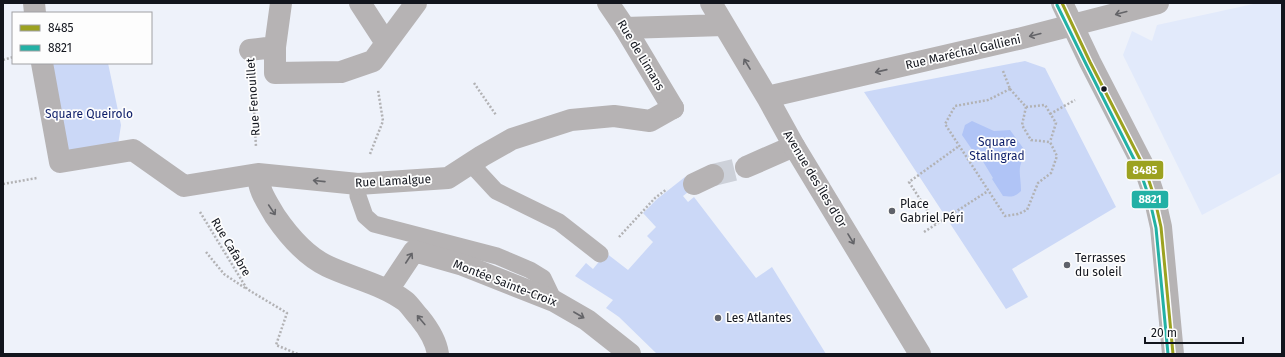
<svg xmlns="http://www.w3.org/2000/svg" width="1285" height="357" font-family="'Fira Sans',sans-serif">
  <rect width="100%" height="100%" fill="#eef2fa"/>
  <path fill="#e2eafb" d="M1258,3H1282V172L1202,215L1123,55L1132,31L1152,41L1157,25Z"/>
  <path fill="#cbd8f7" d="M1025,61L1045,68L1116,207L1012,269L1028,297L1006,309L864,92Z
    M49,63H108L121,125L118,145L67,157Z
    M685,177L692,189L683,196L688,202L694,197L756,278L772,267L826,354H657L619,317L606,308L613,300L575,276L586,263L593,269L606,253L628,270L653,242L647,236L656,227L643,213L657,199Z"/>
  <path fill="#b0c4f6" d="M972,121L994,131L1010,130L1026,152C1016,170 1021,173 1021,191C1015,197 1011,197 1003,196L992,179L993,178L976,150L973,151L962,135L965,125Z"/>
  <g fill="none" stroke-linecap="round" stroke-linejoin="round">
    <path stroke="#cdd1d9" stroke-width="22" stroke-dasharray="22 11" stroke-linecap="butt" d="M713,175L746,167"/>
    <path stroke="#b2b2b4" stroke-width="2.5" stroke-dasharray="2 2" stroke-linecap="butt" d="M3,60L13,57
      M1003,71L1010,89
      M474,83L496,115
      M1010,89L1026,107L1022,125L1031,140L1050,142L1057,156L1051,173L1038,183L1027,210L1018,214L1005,216L945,124L955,106L988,100Z
      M253,92L256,147
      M1026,107L1045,105L1056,123L1050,142
      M1050,114L1075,100
      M370,154L383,121L378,90
      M3,184L37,178
      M200,212L247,289L287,313L276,345L298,354
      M936,224L909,182L959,146
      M924,232L988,191
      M619,237L655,198L667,189
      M206,252L224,274L245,288"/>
    <path stroke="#b6b3b4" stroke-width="17" d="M471,164L496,191L559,222L600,254
      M358,184V196L365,216L374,224L497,256L530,270L543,278L554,301"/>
    <path stroke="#b6b3b4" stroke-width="22" d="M360,3L386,43
      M608,3L625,28L673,108
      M275,47L281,3
      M250,50L275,47V73L341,72L373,61L416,3
      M746,167L794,146
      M694,184L713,175"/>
    <path stroke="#b6b3b4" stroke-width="22" d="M34,3L35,13
      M711,3L767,97L794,146L920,354
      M1062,3L1090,62L1145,169L1154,196L1161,227L1173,354
      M625,28L724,25
      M42,63L60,162L133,150L184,186L258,174L358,184L448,178L482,156L512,139L571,120L614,116L650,121L673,108
      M767,97L1018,39L1158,3
      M258,174C258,190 267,202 275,216C288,235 306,256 327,266C352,278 382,284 405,301C410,305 414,312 419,317C428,328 436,340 438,354
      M388,290L414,251L463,265L554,301L587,320L630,354"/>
    <defs>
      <path id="bus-1" d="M1062,3L1090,62L1145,169L1154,196L1161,227L1173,354"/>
      <path id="bus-2" d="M1057,5L1086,64L1140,171L1149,197L1156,228L1168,354"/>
    </defs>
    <use href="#bus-1" stroke="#fdfdfd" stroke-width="6"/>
    <use href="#bus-2" stroke="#fdfdfd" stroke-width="6"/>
    <use href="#bus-1" stroke="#9ca220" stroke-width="3"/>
    <use href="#bus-2" stroke="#23b1a5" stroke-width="3"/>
  </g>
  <defs><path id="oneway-shaft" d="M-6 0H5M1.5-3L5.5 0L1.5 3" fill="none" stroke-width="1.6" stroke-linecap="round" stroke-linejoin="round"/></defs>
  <g stroke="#646468">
    <use href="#oneway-shaft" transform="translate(1121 13) rotate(165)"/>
    <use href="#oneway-shaft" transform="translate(1035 35) rotate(166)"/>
    <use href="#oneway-shaft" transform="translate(747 64) rotate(-121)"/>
    <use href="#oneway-shaft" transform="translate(881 71) rotate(167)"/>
    <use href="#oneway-shaft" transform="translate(319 181) rotate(-174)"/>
    <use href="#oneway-shaft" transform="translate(272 210) rotate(56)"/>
    <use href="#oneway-shaft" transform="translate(851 239) rotate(59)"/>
    <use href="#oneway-shaft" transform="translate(409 258) rotate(-57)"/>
    <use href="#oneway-shaft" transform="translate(579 315) rotate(30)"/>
    <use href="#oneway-shaft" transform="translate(421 320) rotate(-130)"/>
  </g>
  <circle fill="#12151d" stroke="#fdfdfd" stroke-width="1.5" cx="1104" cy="89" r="3.5"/>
  <g fill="#5f626a" stroke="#fdfdfd" stroke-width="1.5">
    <circle cx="892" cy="211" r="4"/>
    <circle cx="1067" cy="265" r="4"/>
    <circle cx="718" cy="318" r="4"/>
  </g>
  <g text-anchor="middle" stroke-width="3.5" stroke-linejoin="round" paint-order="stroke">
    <g font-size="12" fill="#12151d" stroke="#fdfdfd">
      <text transform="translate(963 52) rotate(-13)" y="4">Rue Maréchal Gallieni</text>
      <text transform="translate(641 55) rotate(59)" y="4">Rue de Limans</text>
      <text transform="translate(253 97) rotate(-94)" y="4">Rue Fenouillet</text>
      <text transform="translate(815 179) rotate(59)" y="4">Avenue des Îles d'Or</text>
      <text transform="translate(393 181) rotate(-3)" y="4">Rue Lamalgue</text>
      <text transform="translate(231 247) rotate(59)" y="4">Rue Cafabre</text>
      <text transform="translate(505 283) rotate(21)" y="4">Montée Sainte-Croix</text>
    </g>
    <g font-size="12" fill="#0d1e69" stroke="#fdfdfd">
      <text x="89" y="118">Square Queirolo</text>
      <text x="997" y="146">Square<tspan x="997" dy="14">Stalingrad</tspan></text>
    </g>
    <g font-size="12" fill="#12151d" stroke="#fdfdfd" text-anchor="start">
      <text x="900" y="208">Place<tspan x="900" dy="14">Gabriel Péri</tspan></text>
      <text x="1075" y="262">Terrasses<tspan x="1075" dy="14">du soleil</tspan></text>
      <text x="726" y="322">Les Atlantes</text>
    </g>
  </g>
  <g stroke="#fdfdfd" stroke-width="1.5">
    <rect x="1126" y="160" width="38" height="20" rx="4" fill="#9ca220"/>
    <rect x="1131" y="190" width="38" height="19" rx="4" fill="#23b1a5"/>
  </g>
  <g font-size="11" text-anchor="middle" font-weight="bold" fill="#fff">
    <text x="1145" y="174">8485</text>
    <text x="1150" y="203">8821</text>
  </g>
  <rect width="1285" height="357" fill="none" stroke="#12151d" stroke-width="8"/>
  <rect x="12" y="12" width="140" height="52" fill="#fdfdfd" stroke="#9fa0a3"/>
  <rect x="20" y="25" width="20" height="6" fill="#9ca220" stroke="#9fa0a3"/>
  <text x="48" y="32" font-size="12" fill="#12151d">8485</text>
  <rect x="20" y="45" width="20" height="6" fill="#23b1a5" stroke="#9fa0a3"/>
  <text x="48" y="52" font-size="12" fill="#12151d">8821</text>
  <path d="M1145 337v6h98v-6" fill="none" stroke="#12151d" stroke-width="2"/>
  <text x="1151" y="337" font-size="12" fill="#12151d" stroke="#fdfdfd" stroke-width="3" paint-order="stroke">20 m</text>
</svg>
